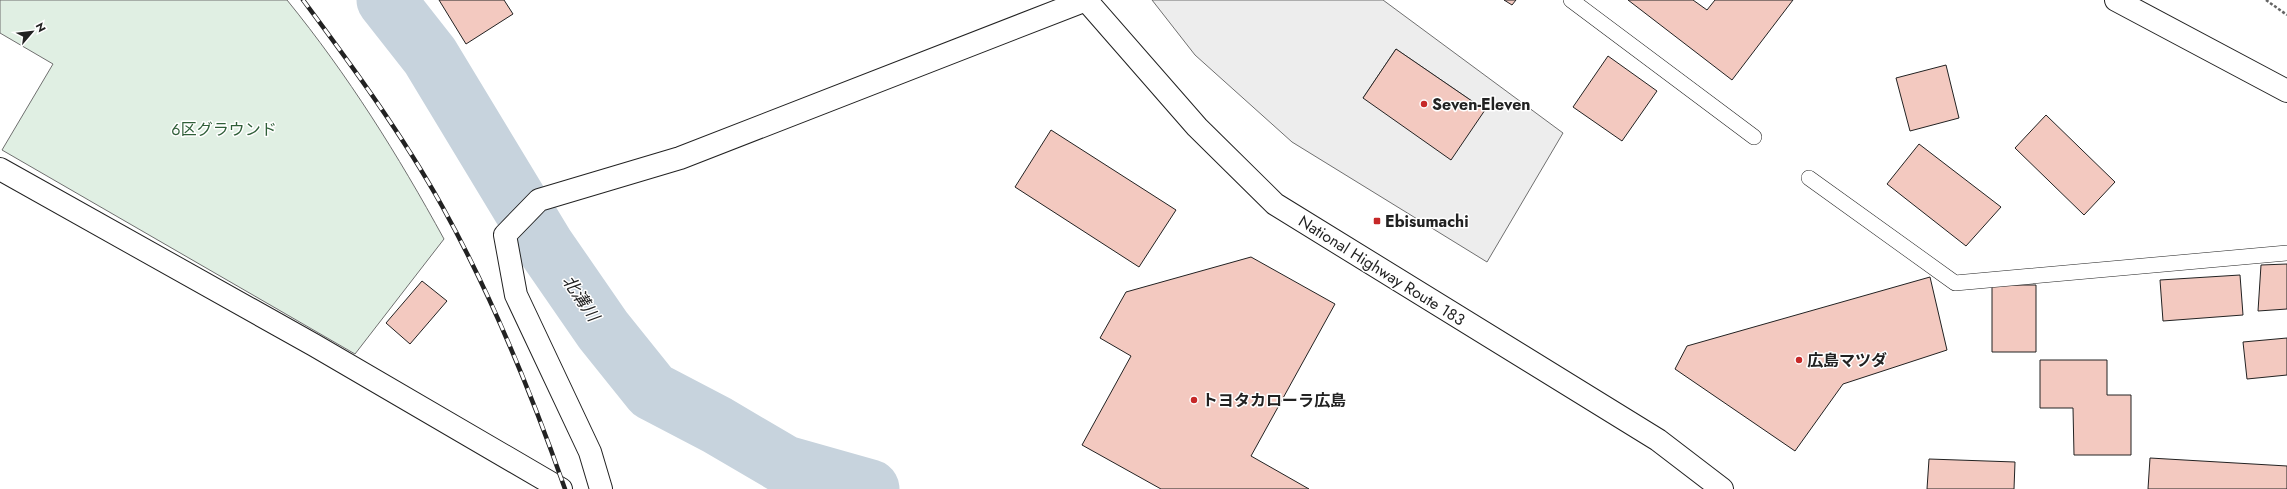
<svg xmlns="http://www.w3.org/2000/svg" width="2287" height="489" font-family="Jost,'Noto Sans JP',sans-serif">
  <rect width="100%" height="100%" fill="#fff"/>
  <path fill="#e0efe3" stroke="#6f6f6f" d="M0,0H287C348,75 398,155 444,239L355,354L2,150L53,64L0,33Z"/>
  <path fill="#ededed" stroke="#6f6f6f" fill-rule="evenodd" d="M1152,0H1383L1563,133L1487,262L1292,142L1195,55ZM1396,49L1485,110L1363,98Z"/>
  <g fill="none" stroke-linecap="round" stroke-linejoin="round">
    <path stroke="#c7d3dd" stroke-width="59" d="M386,0L430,56L545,246L603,330L652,391L717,425L785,465L870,489"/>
  </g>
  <path fill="#f3c9c0" stroke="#222" d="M439,0H504L513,14L466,44Z
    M1504,0H1516L1512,5Z
    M1628,0H1693L1707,10L1715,0H1793L1732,80Z
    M1396,49L1485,110L1451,160L1363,98Z
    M1608,56L1657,91L1622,141L1573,107Z
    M1946,65L1959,118L1910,131L1896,78Z
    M2046,115L2115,182L2084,215L2015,148Z
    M1051,130L1176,210L1139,267L1015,187Z
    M1919,144L2001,207L1966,246L1887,184Z
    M1251,257L1335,304L1251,456L1309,489H1161L1082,445L1131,356L1100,338L1126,292Z
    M2287,264V309L2258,311L2261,265Z
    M2240,275L2243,315L2163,321L2160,280Z
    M1930,277L1947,350L1843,384L1795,451L1675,369L1687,346Z
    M422,281L447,301L410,344L386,323Z
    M1992,285H2036V352H1992Z
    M2287,338V375L2247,379L2243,342Z
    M2040,360H2107V395H2131V455H2074L2073,408H2040Z
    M2150,458L2287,466V489H2148Z
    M1929,459L2015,462L2014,489H1927Z"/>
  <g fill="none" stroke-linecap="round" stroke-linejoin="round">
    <defs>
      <path id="lane" d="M1571,0L1754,137
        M1809,178L1955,283L2287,253"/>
      <path id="street" d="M2116,0L2287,91
        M0,169L314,345L561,489
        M601,489L590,452L516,295L505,235L539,200L680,158L1086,0"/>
      <path id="highway" d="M1086,0L1197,127L1275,204L1658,440L1722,489"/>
    </defs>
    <use href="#lane" stroke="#222" stroke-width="16"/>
    <use href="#street" stroke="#222" stroke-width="24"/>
    <use href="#highway" stroke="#222" stroke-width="24"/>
    <path stroke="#646464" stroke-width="2.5" stroke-dasharray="3 2" stroke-linecap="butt" d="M2266,0L2287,15"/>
    <use href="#lane" stroke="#fff" stroke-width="15"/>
    <use href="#street" stroke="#fff" stroke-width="22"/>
    <use href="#highway" stroke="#fff" stroke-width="22"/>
    <defs>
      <path id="rail" d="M303,0C352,66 402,134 442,206C492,296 531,392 565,489"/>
    </defs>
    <use href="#rail" stroke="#222" stroke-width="4.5"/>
    <use href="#rail" stroke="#fff" stroke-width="3" stroke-dasharray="9" stroke-linecap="butt"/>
  </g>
  <g fill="#c62828" stroke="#fff" stroke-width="1.5">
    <circle cx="1424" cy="104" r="4"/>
    <rect x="1373" y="217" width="8" height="8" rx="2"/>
    <circle cx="1799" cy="360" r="4"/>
    <circle cx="1194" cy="400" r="4"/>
  </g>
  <g text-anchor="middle" stroke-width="3" stroke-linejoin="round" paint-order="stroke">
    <g font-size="16" font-weight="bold" fill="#222" stroke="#fff" text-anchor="start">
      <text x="1432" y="110">Seven-Eleven</text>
      <text x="1385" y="227">Ebisumachi</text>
      <text x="1807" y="366">広島マツダ</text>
      <text x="1202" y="406">トヨタカローラ広島</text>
    </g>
    <g font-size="16" fill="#2f5e38" stroke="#fff">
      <text x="224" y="135">６区グラウンド</text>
    </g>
    <g font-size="16" fill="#222" stroke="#fff">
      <text transform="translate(1382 270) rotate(32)" y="6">National Highway Route 183</text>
    </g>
    <g font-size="17" font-style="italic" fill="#222" stroke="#fff">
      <text transform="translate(581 298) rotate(56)" y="6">北溝川</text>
    </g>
  </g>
  <g transform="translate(32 32) rotate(62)" stroke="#ffffff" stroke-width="3" paint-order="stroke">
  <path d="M0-3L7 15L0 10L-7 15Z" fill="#222222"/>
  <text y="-6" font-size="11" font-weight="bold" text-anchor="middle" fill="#222222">N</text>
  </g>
</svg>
